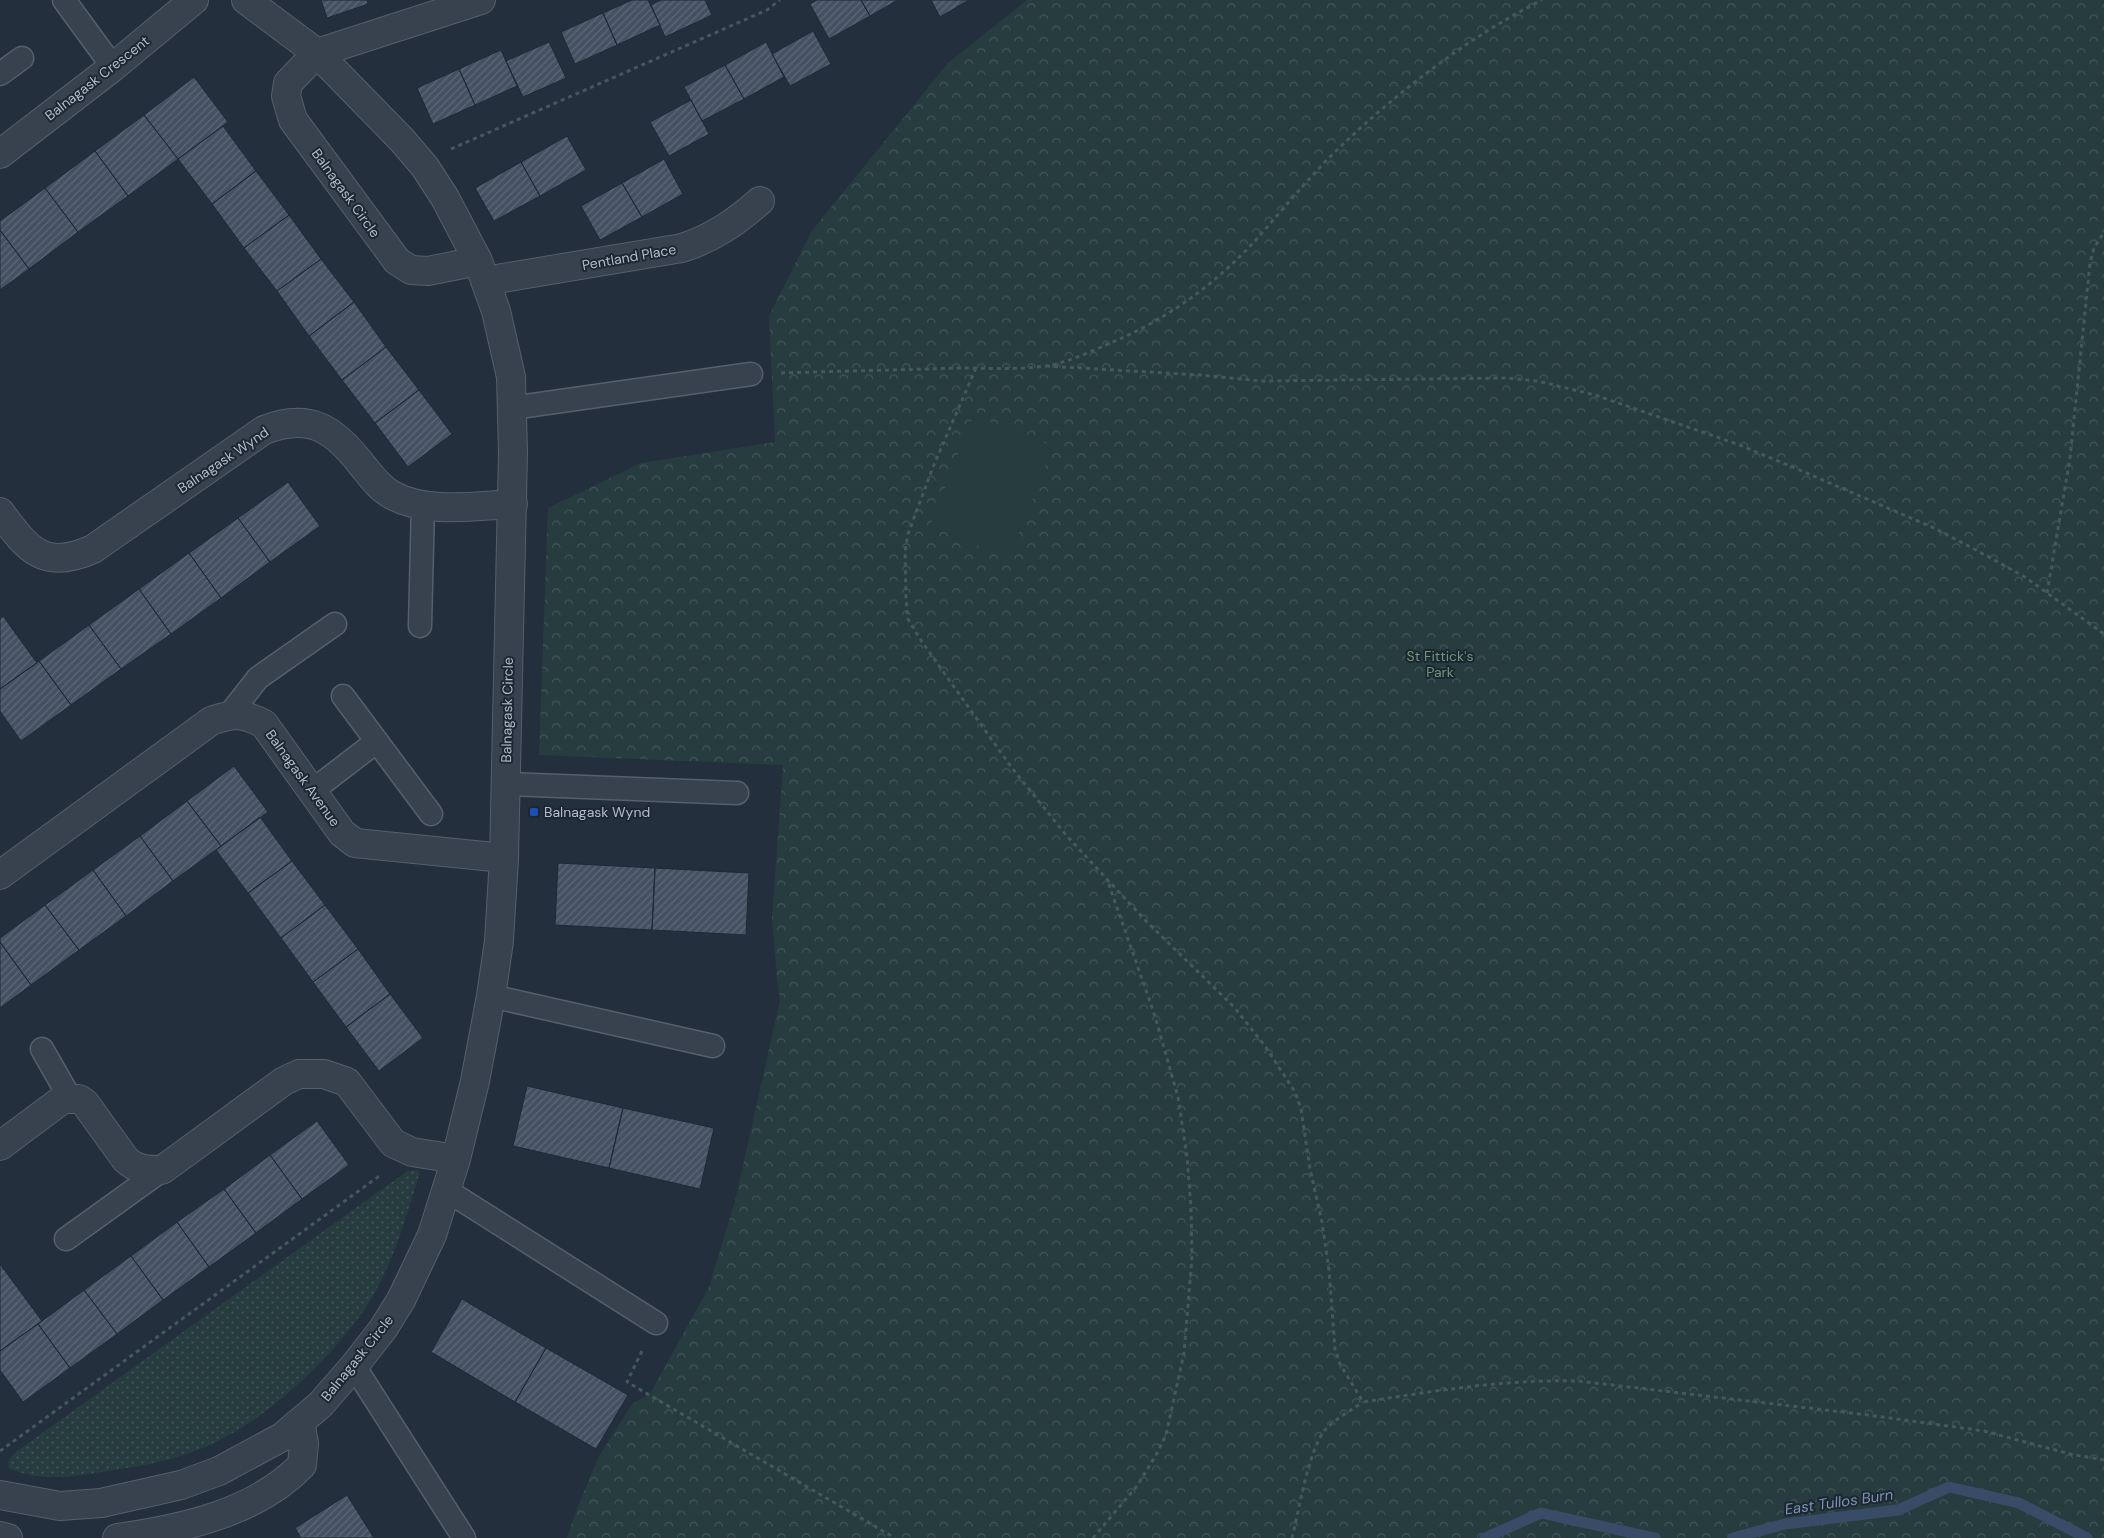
<svg xmlns="http://www.w3.org/2000/svg" width="2104" height="1538" font-family="'DM Sans',sans-serif">
  <defs>
    <pattern id="grass-dots" width="8" height="8" patternUnits="userSpaceOnUse" patternTransform="scale(1.25)"><rect width="8" height="8" fill="#263c3f"/><path d="M2 2h.1M6 6h.1" fill="none" stroke="#435659" stroke-width="1.8" stroke-linecap="round"/></pattern>
    <pattern id="park-crowns" width="20" height="18" patternUnits="userSpaceOnUse" patternTransform="scale(1.25)"><rect width="20" height="18" fill="#263c3f"/><path d="M2 6a3 3 0 1 1 6 0M12 15a3 3 0 1 1 6 0" fill="none" stroke="#435659"/></pattern>
    <pattern id="building-hatch" width="6" height="6" patternUnits="userSpaceOnUse" patternTransform="scale(1.25)"><rect width="6" height="6" fill="#455162"/><path d="M-1 1l2-2M0 6l6-6M5 7l2-2" fill="none" stroke="#5d6877"/></pattern>
  </defs>
  <rect width="100%" height="100%" fill="#242f3e"/>
  <path fill="url(#grass-dots)" d="M414,1170L419,1171V1175C406,1218 393,1263 370,1301C336,1355 264,1423 205,1447C176,1459 145,1466 114,1470C82,1475 40,1484 9,1468C7,1460 11,1458 16,1452L378,1192L408,1171Z"/>
  <path fill="url(#park-crowns)" d="M1027,0H2104V1538H567L576,1511L599,1456L633,1403L650,1394L709,1287L735,1201L780,1000L777,977L772,918L783,765L539,755L548,508L641,463L775,442L769,316L811,232L948,63Z"/>
  <path fill="#263c3f" d="M974,415L1053,446L1009,558L930,526Z"/>
  <g fill="none" stroke-linecap="round" stroke-linejoin="round">
    <path stroke="#394c67" stroke-width="11" d="M1485,1538L1541,1513L1655,1538
      M1733,1538L1785,1524L1898,1510L1949,1487L2019,1503L2087,1538"/>
  </g>
  <path fill="url(#building-hatch)" stroke="#1f2835" d="M321,0H367L368,4L327,18Z
    M632,0H648L660,25L617,45L603,13Z
    M661,0H705L712,15L665,37L651,5Z
    M817,0H861L870,16L829,39L810,4Z
    M861,0H898L870,16Z
    M931,0H969L940,17Z
    M603,13L617,45L575,64L561,32Z
    M813,31L831,64L790,86L772,54Z
    M549,42L566,78L523,97L506,61Z
    M766,42L784,77L744,99L725,65Z
    M501,50L517,86L475,105L459,69Z
    M725,65L744,99L702,121L684,87Z
    M459,69L475,105L433,124L417,88Z
    M194,77L228,122L178,159L144,115Z
    M691,100L709,134L669,156L650,122Z
    M144,115L178,159L128,196L95,151Z
    M223,126L256,171L212,204L178,159Z
    M567,136L586,170L540,196L521,162Z
    M95,151L128,196L78,232L45,188Z
    M664,159L683,194L642,217L622,183Z
    M521,162L540,196L494,221L475,188Z
    M256,171L289,215L244,248L212,204Z
    M622,183L642,217L600,240L581,206Z
    M45,188L78,232L29,269L0,230V221Z
    M289,215L321,259L277,291L244,248Z
    M0,230L29,269L0,290Z
    M321,259L354,302L309,336L277,291Z
    M354,302L386,347L342,380L309,336Z
    M386,347L419,390L375,423L342,380Z
    M419,390L452,434L408,467L375,423Z
    M288,482L320,526L270,562L238,518Z
    M238,518L270,562L221,598L189,553Z
    M189,553L221,598L171,634L139,589Z
    M139,589L171,634L121,669L89,625Z
    M3,616L37,663L0,689V619Z
    M89,625L121,669L71,705L39,661Z
    M39,661L71,705L21,741L0,711V689Z
    M234,766L268,812L221,846L187,801Z
    M187,801L221,846L173,881L140,836Z
    M260,817L292,861L248,893L216,850Z
    M140,836L173,881L126,916L93,870Z
    M292,861L325,905L281,938L248,893Z
    M558,863L655,868L652,930L555,925Z
    M655,868L749,873L746,935L652,930Z
    M93,870L126,916L79,950L45,905Z
    M45,905L79,950L31,985L0,942V938Z
    M325,905L358,949L313,982L281,938Z
    M0,942L31,985L0,1008Z
    M358,949L390,994L346,1027L313,982Z
    M390,994L423,1038L379,1071L346,1027Z
    M527,1086L623,1108L609,1168L513,1146Z
    M623,1108L714,1128L700,1189L609,1168Z
    M317,1121L349,1165L302,1199L270,1155Z
    M270,1155L302,1199L256,1233L224,1189Z
    M224,1189L256,1233L209,1267L177,1222Z
    M177,1222L209,1267L163,1300L131,1256Z
    M131,1256L163,1300L117,1334L84,1290Z
    M0,1264L42,1321L0,1351Z
    M84,1290L117,1334L70,1368L38,1324Z
    M462,1299L546,1348L515,1402L431,1352Z
    M38,1324L70,1368L23,1402L0,1370V1351Z
    M546,1348L628,1395L596,1449L515,1402Z
    M347,1495L374,1538H301L295,1528Z"/>
  <g fill="none" stroke-linecap="round" stroke-linejoin="round">
    <defs>
      <path id="lane" d="M64,0L113,67
        M0,74L22,58
        M512,408L751,374
        M420,626L423,504
        M343,696L431,814
        M229,715L258,678L335,624
        M506,784L737,793
        M312,791L376,742
        M491,996L713,1046
        M42,1049L70,1098
        M446,1190L656,1323
        M66,1239L162,1170
        M354,1366L464,1538"/>
      <path id="street" d="M0,154L113,67L194,0
        M478,261L428,271L411,270L397,261L293,120L286,96L288,83L317,53L481,0
        M485,281L682,248C713,238 736,222 760,201
        M0,512C28,550 44,571 93,549L264,430C310,412 334,429 362,465C371,476 379,488 392,495C427,514 474,506 513,504
        M0,875L211,721C233,713 243,713 264,724L342,833L355,843L504,858
        M0,1146L63,1099H79L85,1103L126,1160C137,1170 147,1170 162,1170L284,1081L299,1074H324L347,1082L393,1143L412,1152L456,1159
        M0,1495L60,1506L101,1503L181,1485L219,1471L282,1437L320,1405L354,1366L383,1329L401,1300L432,1235L456,1159L475,1081L491,996L499,941L504,858L513,452L511,377L496,311L478,261L445,198L425,167L402,140L317,53L246,0
        M0,1536L8,1538
        M117,1538C181,1529 256,1513 302,1465L304,1443L300,1422"/>
    </defs>
    <use href="#lane" stroke="#565f6c" stroke-width="25"/>
    <use href="#street" stroke="#565f6c" stroke-width="30"/>
    <path stroke="#44595c" stroke-width="3" stroke-dasharray="4 4" stroke-linecap="butt" d="M451,149L767,10L780,0
      M1046,366L1200,375L1261,381L1506,378L1537,381L1595,395L1737,444L1795,468L1934,528L1976,550L2025,577L2104,634
      M976,368L933,467L908,534L905,551L906,599L908,619L922,642L1012,768L1066,835L1145,920L1234,1007L1265,1046L1295,1092L1301,1109L1310,1169L1322,1222L1329,1270L1335,1349L1340,1364L1363,1402C1434,1391 1505,1379 1578,1381L1868,1415L1984,1431L2070,1454L2104,1460
      M781,373C841,371 900,370 960,368C987,368 1017,370 1045,366C1064,364 1090,352 1108,344C1164,321 1212,287 1253,243C1281,212 1307,179 1337,150C1397,92 1467,38 1542,0
      M2047,593L2070,458L2090,263L2094,248L2104,232
      M642,1351L627,1382L895,1538
      M0,1451L382,1174
      M1093,1538L1137,1486L1156,1455L1166,1435L1184,1353L1192,1257L1191,1208L1187,1157L1178,1097L1155,1016L1108,882
      M1292,1538C1299,1511 1308,1451 1325,1430C1335,1419 1350,1411 1363,1402"/>
    <use href="#lane" stroke="#38414e" stroke-width="22"/>
    <use href="#street" stroke="#38414e" stroke-width="28"/>
  </g>
  <rect fill="#1a4fb4" stroke="#1d2633" stroke-width="2" x="529" y="807" width="10" height="10" rx="2.5"/>
  <g text-anchor="middle" stroke-width="4" stroke-linejoin="round" paint-order="stroke">
    <g font-size="14" fill="#b4bcc9" stroke="#1d2633">
      <text transform="translate(97 78) rotate(-38)" y="5">Balnagask Crescent</text>
      <text transform="translate(346 193) rotate(54)" y="5">Balnagask Circle</text>
      <text transform="translate(629 257) rotate(-10)" y="5">Pentland Place</text>
      <text transform="translate(223 460) rotate(-34)" y="5">Balnagask Wynd</text>
      <text transform="translate(507 710) rotate(-89)" y="5">Balnagask Circle</text>
      <text transform="translate(303 778) rotate(54)" y="5">Balnagask Avenue</text>
      <text transform="translate(357 1358) rotate(-51)" y="5">Balnagask Circle</text>
    </g>
    <g font-size="14" fill="#6b9a76" stroke="#1d2633">
      <text x="1440" y="661">St Fittick's<tspan x="1440" dy="16">Park</tspan></text>
    </g>
    <g font-size="14" fill="#b4bcc9" stroke="#1d2633" text-anchor="start">
      <text x="544" y="817">Balnagask Wynd</text>
    </g>
    <g font-size="15" font-style="italic" fill="#7c92b1" stroke="#1d2633">
      <text transform="translate(1839 1502) rotate(-8)" y="5">East Tullos Burn</text>
    </g>
  </g>
</svg>
